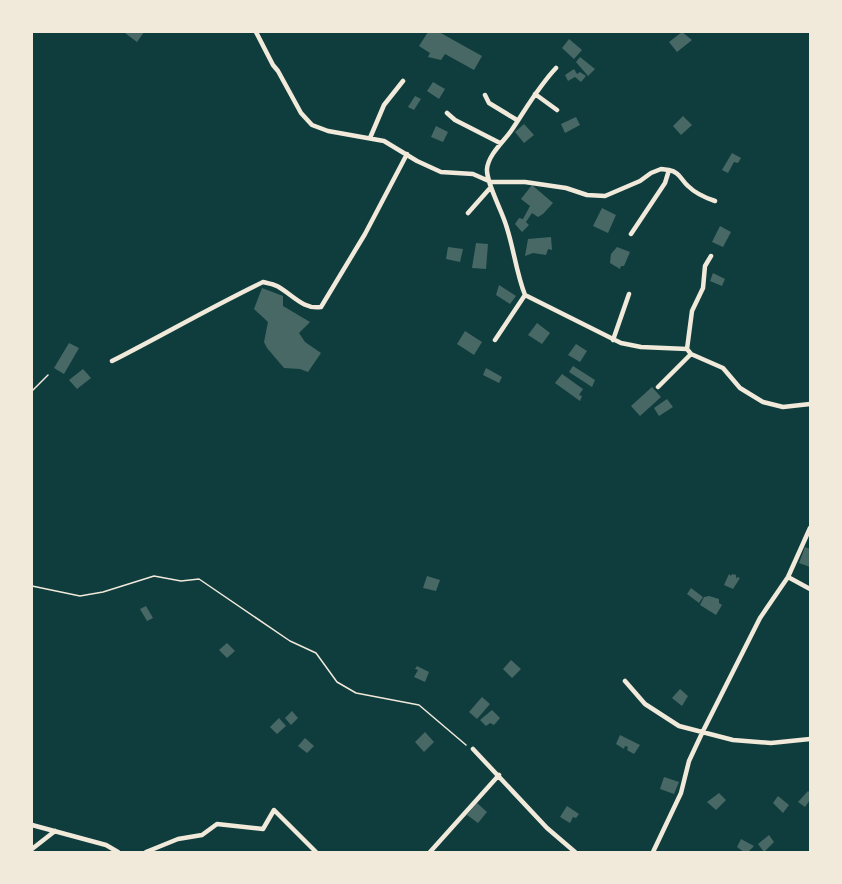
<svg xmlns="http://www.w3.org/2000/svg" width="842" height="884" font-family="Poppins,sans-serif">
  <rect width="100%" height="100%" fill="#0f3d3e"/>
  <path fill="#486865" d="M126,32H144L137,42L125,33Z
    M428,32H439L482,56L474,70L445,54L441,60L428,57L430,53L419,46Z
    M682,32L692,40L677,52L669,42Z
    M569,39L582,50L574,59L562,48Z
    M580,57L595,69L588,76L576,62Z
    M574,69L577,74L580,72L586,76L581,82L575,77L568,81L565,75Z
    M433,82L445,89L439,99L427,91Z
    M415,96L421,99L414,110L408,107Z
    M683,116L692,125L681,135L673,126Z
    M576,117L580,125L565,133L561,124Z
    M524,124L534,135L524,143L515,132Z
    M436,126L448,132L443,142L431,137Z
    M732,153L741,158L738,163L734,162L728,173L722,170Z
    M532,185L553,203L543,214L538,217L532,213L526,222L529,225L522,232L515,224L519,218L523,219L530,206L521,199Z
    M602,208L616,215L608,233L593,226Z
    M720,226L731,232L723,247L712,242Z
    M551,237L552,250L548,249L546,255L533,253L525,256L528,239Z
    M476,243L488,244L486,269L472,268Z
    M448,247L463,249L460,262L446,259Z
    M617,247L630,252L624,266H621L620,269L610,263L611,254Z
    M713,273L725,279L722,286L710,281Z
    M499,285L516,296L510,304L496,295Z
    M262,288L283,296V306L310,322L299,333L305,342L321,353L308,372L300,369L284,368L267,348L264,342L268,322L254,309Z
    M537,323L550,333L542,344L528,335Z
    M465,331L482,342L474,355L457,344Z
    M69,343L79,348L64,374L54,368Z
    M576,344L587,351L580,362L568,355Z
    M573,366L595,380L592,387L569,372Z
    M486,368L502,377L499,383L483,375Z
    M83,369L91,378L77,389L69,380Z
    M562,374L583,389L579,395L582,396L580,401L555,383Z
    M652,387L661,397L640,416L631,406Z
    M667,399L673,407L659,416L654,408Z
    M805,547L810,549V567L799,563Z
    M729,574L731,576L732,574L736,575V579L737,577L740,578L733,589L724,585Z
    M427,576L440,580L436,591L423,588Z
    M691,588L703,597L699,603L687,594Z
    M709,596L719,599V603L722,605L716,615L700,605L704,597Z
    M146,606L153,618L147,621L140,609Z
    M227,643L235,651L227,658L219,650Z
    M511,660L521,669L512,678L503,669Z
    M417,666L429,672L425,682L414,677L418,670L415,669Z
    M680,689L688,696L682,706L672,698Z
    M482,697L490,704L477,719L469,712Z
    M492,710L500,718L494,725L490,723L486,726L480,720Z
    M292,711L298,718L291,725L285,718Z
    M279,718L286,726L277,734L270,727Z
    M425,732L434,742L424,752L415,742Z
    M620,735L640,745L634,754L627,750L628,747L625,746L624,749L616,744Z
    M305,738L314,746L307,753L298,746Z
    M664,777L679,782L674,794L660,789Z
    M808,791L810,793V800L805,807L798,802Z
    M719,793L726,800L716,810L707,802Z
    M778,796L789,805L783,813L773,803Z
    M477,803L487,812L478,823L467,815Z
    M567,806L579,814L576,818L573,817L570,823L560,817Z
    M769,835L774,842L764,852L758,844Z
    M741,839L754,846L748,852H744L737,847Z"/>
  <g fill="none" stroke-linecap="round" stroke-linejoin="round">
    <path stroke="#f1e9da" stroke-width="1.5" d="M32,391L48,375
      M32,586L80,596L103,592L154,576L181,581L199,579L290,641L316,653L337,682L356,693L419,705L466,745"/>
    <path stroke="#f1e9da" stroke-width="4.5" d="M256,32L273,65L278,71L301,113L312,125L328,131L384,141L417,161L441,172L473,174L491,182H525L566,188L587,195L605,196L640,181L651,173L661,169L669,170
      M556,68C538,87 526,109 511,131C504,141 488,155 487,169C486,182 502,211 506,225C514,249 516,272 525,295L621,343L641,347L687,349
      M535,94L557,110
      M485,95L489,103L517,120
      M447,113L455,120L500,143
      M370,138L384,105L403,81
      M468,213L491,187
      M631,234L665,183L669,170C680,172 681,180 688,186C695,193 706,198 715,201
      M495,340L525,295
      M613,340L629,294
      M691,354L723,368L740,388L763,402L783,407L810,404
      M112,361C163,335 211,307 263,282C267,283 273,284 277,286C292,294 303,310 321,307L365,234L407,154
      M658,387L691,354L687,349L692,311L703,288L705,266L711,256
      M788,577L810,589
      M625,681L645,704L679,726L733,740L771,743L810,739
      M473,749L547,828L575,852
      M32,825L106,845L118,852
      M32,849L55,831
      M146,852L178,839L202,835L217,824L263,829L274,810L316,852
      M430,852L499,775
      M653,852L681,793L689,761L703,731L760,618L788,577L810,528"/>
  </g>
  <rect width="842" height="884" fill="none" stroke="#f1e9da" stroke-width="66"/>
</svg>
